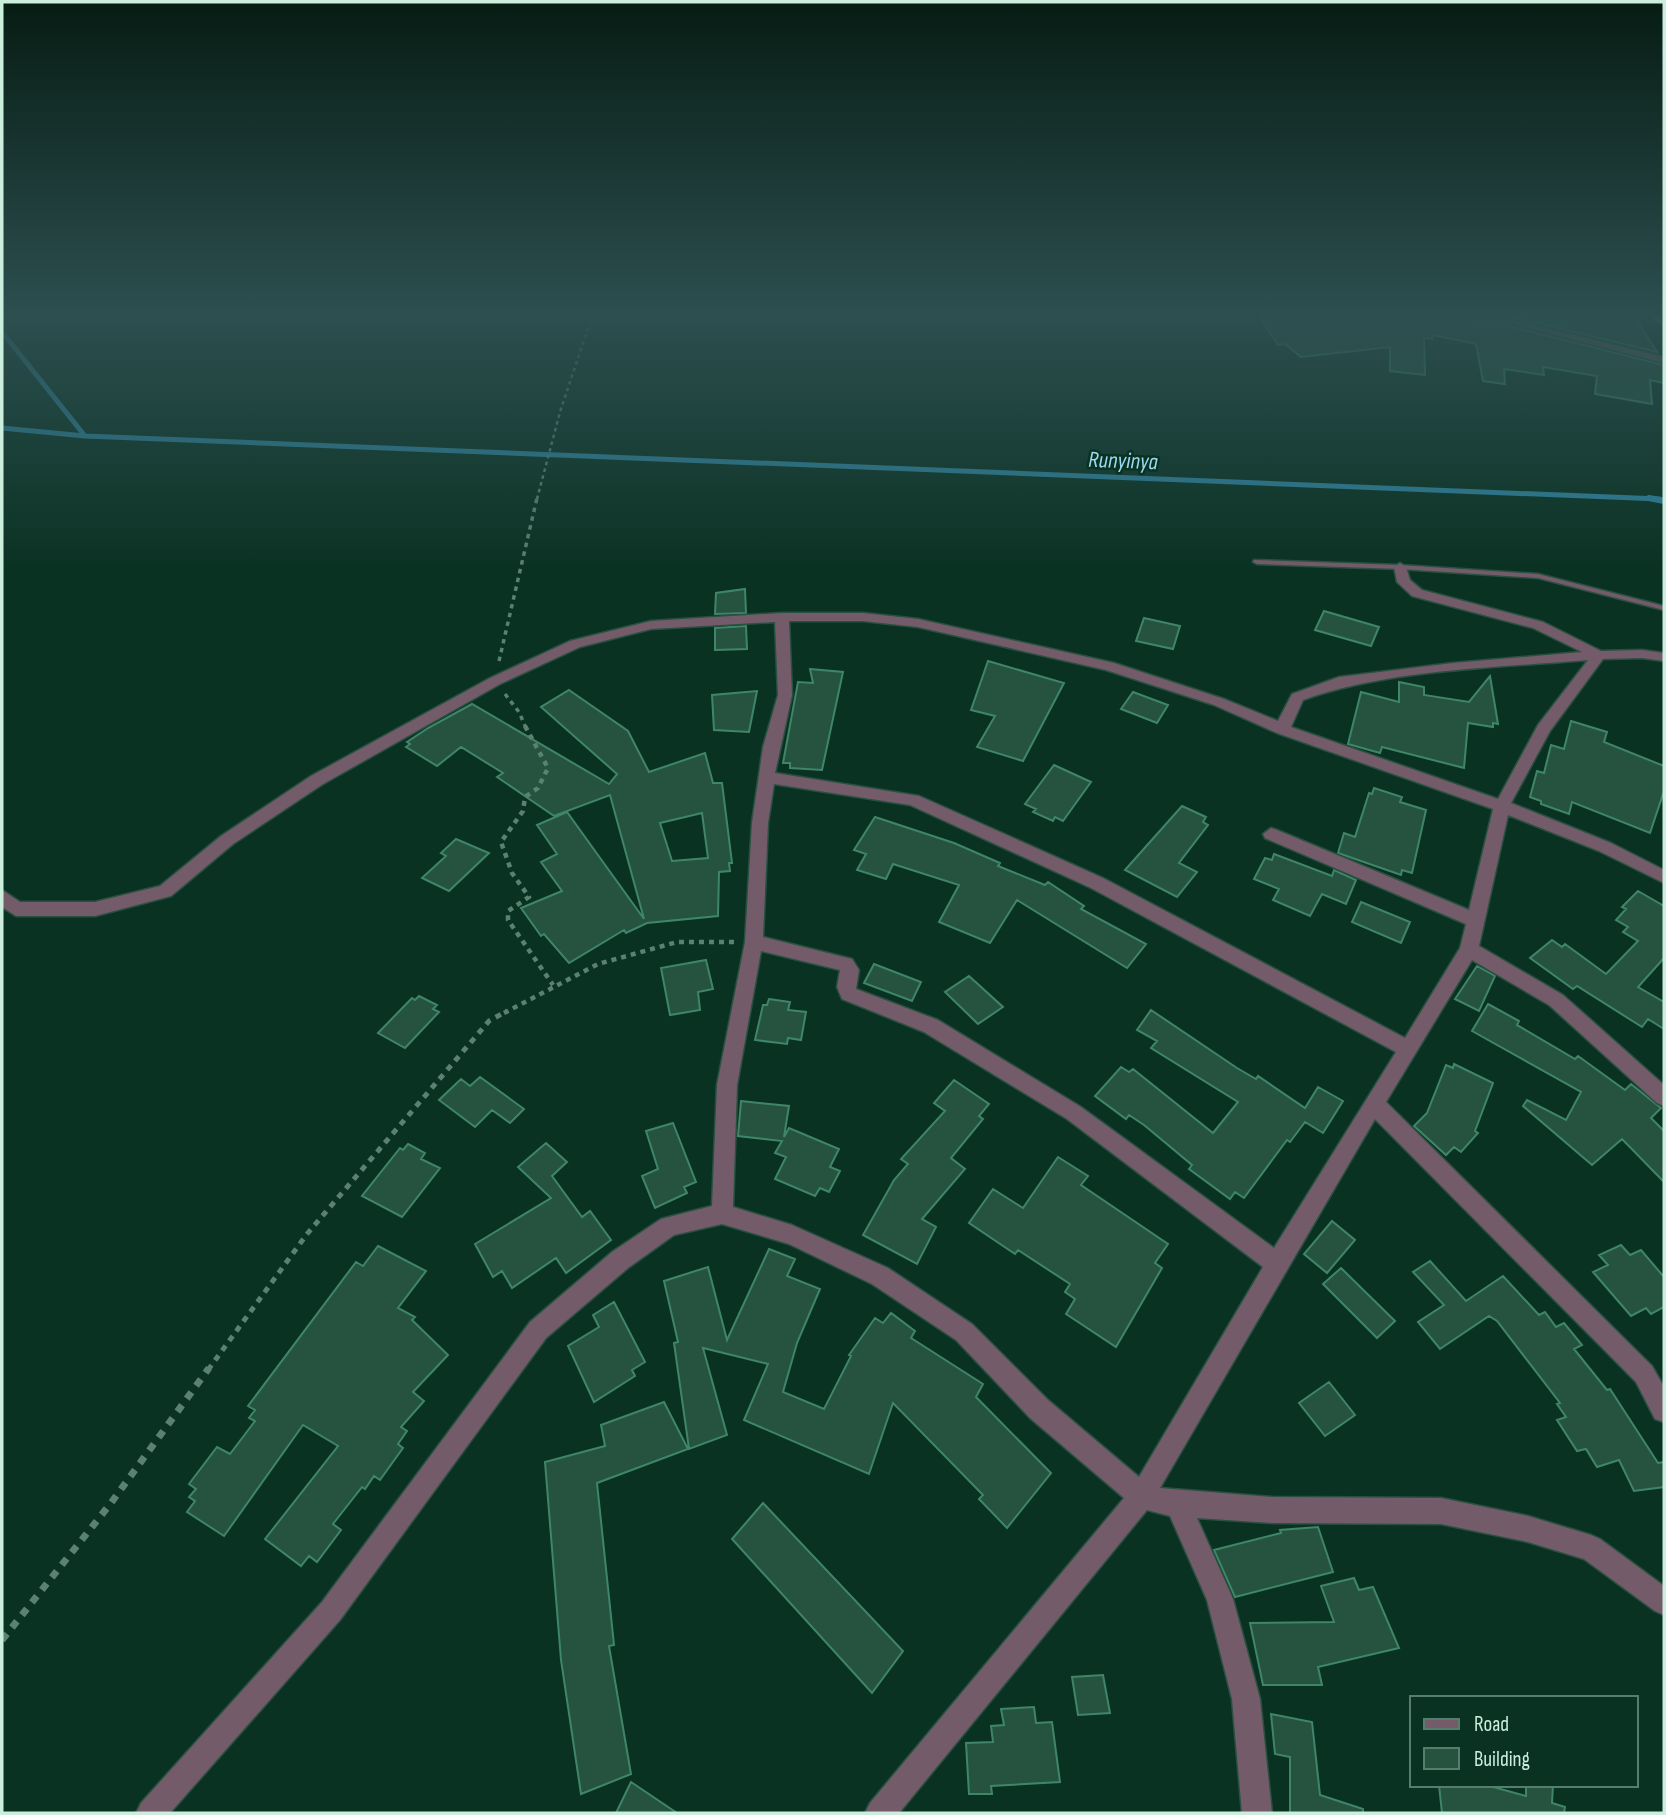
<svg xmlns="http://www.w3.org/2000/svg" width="1666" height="1815" font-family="'Sofia Sans Condensed',sans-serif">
  <rect width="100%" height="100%" fill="#0a3223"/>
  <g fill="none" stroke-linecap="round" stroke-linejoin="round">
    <path stroke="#2e819d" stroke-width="5" d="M2,332L85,436L1660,499
      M2,428L85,436"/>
    <path stroke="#2e819d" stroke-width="6" d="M1649,498L1664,501"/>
  </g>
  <path fill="#255340" stroke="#3f8669" stroke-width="2" fill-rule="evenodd" d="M1259,316H1478L1480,319L1664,365V383L1650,380L1652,404L1595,394L1597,376L1543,367L1544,375L1504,369L1505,384L1483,381L1476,344L1433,335L1432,339L1424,338L1425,375L1390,371V347L1301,357L1285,344L1278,345Z
    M1507,316H1634L1657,352Z
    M745,589L746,613L715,614L716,593Z
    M1324,611L1379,627L1371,646L1315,630Z
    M1144,618L1180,626L1173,649L1136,641Z
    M746,626L747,649L715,650V628Z
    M988,661L1064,683L1023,761L977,747L995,716L971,710Z
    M810,669L843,672L822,770L790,768V763H783L798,682L813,683Z
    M1490,676L1498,724L1493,723V727L1468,723L1464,768L1382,747L1380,753L1348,744L1361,692L1399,702V682L1424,687V695L1469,702Z
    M569,690L628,731L649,772L705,753L713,783H722L732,863H729L730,871L719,872L718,916L647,923L626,933L624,930L569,963L544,934L541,936L521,908L562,891L541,862L557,854L537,825L567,812L644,919L610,795L554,816L497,777L503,773L461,747L437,766L406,747L410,744L407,742L428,728L472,704L609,784L617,774L541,707ZM702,813L708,858L672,861L660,823Z
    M757,691L749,732L714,730L712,695Z
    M1133,692L1168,705L1157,723L1121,709Z
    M1571,721L1607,732L1604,742L1664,766V791L1650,833L1572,802L1569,814L1541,804V801L1530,797L1537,771L1544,773L1551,745L1564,749Z
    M1054,765L1091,782L1063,821L1055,817L1053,821L1033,812L1036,809L1025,804Z
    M1374,788L1402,797L1400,802L1426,810L1412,873L1402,870L1401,875L1338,853L1344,833L1355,837L1369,793L1372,794Z
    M1182,806L1206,817L1203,822L1208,825L1179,863L1197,872L1177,897L1125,870Z
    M875,817L954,843L1000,863L998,866L1045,885L1048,882L1084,906L1081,909L1146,944L1127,968L1017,900L990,943L939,922L959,885L893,864L886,879L857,870L866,854L854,850Z
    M456,839L489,853L449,891L422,878L446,856L441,853Z
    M1274,854L1332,876L1334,870L1356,880L1346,904L1322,894L1310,916L1273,900L1279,889L1254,879L1265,858L1272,860Z
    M1638,891L1664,906V958L1638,987L1664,1002V1029L1648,1019L1642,1027L1577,986L1573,989L1530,958L1552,940L1562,947L1565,944L1606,974L1638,941L1623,932L1628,927L1616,920L1626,909L1622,907Z
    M1361,902L1410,922L1401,943L1352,922Z
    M706,960L713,989L698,992L700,1010L670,1015L661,968Z
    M874,964L921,982L912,1001L864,983Z
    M1477,966L1495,976L1479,1011L1455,999Z
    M969,976L1003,1007L978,1024L945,992Z
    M419,996L437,1005L433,1009L439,1012L405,1048L378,1033L412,998L415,1000Z
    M769,999L790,1002L788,1010L806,1012L801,1040L788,1038L787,1044L755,1040L763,1005H767Z
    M1488,1004L1519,1021L1517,1025L1575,1059L1578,1056L1625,1090L1631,1084L1661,1108L1651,1118L1664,1131V1182L1622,1139L1592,1165L1523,1106L1527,1100L1566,1120L1581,1092L1472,1031Z
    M1151,1010L1237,1068L1256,1079L1258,1076L1305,1108L1318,1087L1343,1101L1323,1133L1305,1122L1290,1142L1287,1140L1244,1198L1235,1192L1230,1199L1189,1169L1192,1165L1144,1125L1129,1115L1126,1119L1095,1096L1121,1067L1129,1072L1133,1069L1213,1133L1238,1102L1151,1048L1157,1041L1137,1030Z
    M1454,1064L1493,1083L1475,1131L1478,1133L1461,1152L1454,1147L1446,1155L1414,1126L1427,1113L1446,1065L1453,1068Z
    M480,1077L524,1109L510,1123L492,1110L475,1127L439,1100L461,1079L470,1086Z
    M954,1080L989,1104L979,1116L983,1119L951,1158L965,1169L922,1219L936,1227L917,1264L863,1235L894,1180L908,1164L901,1159L945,1111L934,1103Z
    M741,1101L789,1106L784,1137L789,1128L839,1149L830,1167L840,1171L829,1192L820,1188L815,1196L775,1179L786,1157L775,1153L782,1141L738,1136Z
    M673,1123L696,1182L684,1187L687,1193L655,1208L642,1176L658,1169L646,1131Z
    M546,1143L567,1162L552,1176L582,1217L590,1211L611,1240L566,1273L556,1258L512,1288L502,1271L493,1277L475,1244L551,1198L518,1167Z
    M408,1144L425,1153L421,1159L440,1168L402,1217L362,1196L400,1148L403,1150Z
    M1058,1157L1088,1176L1081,1185L1168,1244L1155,1263L1162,1268L1116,1347L1066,1314L1075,1299L1065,1292L1070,1284L1018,1250L1015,1254L969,1223L993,1189L1023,1208Z
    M1332,1221L1355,1240L1327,1273L1304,1254Z
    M1621,1245L1630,1255L1641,1250L1664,1277V1307L1651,1314L1646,1308L1631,1316L1593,1272L1608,1265L1599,1255Z
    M378,1246L426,1271L398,1308L415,1317L412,1320L448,1355L413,1392L424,1401L401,1427L407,1431L398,1444L403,1448L380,1480L374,1476L365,1489L362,1487L333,1524L341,1530L317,1562L309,1556L301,1566L265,1539L338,1446L303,1425L224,1536L187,1512L195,1501L189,1497L196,1489L189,1484L217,1447L230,1454L255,1421L249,1418L255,1410L248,1406L356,1262L363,1266Z
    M769,1249L795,1259L787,1276L820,1289L797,1343L783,1392L824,1409L851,1356L849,1355L875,1318L883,1323L891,1313L915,1331L911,1338L983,1384L976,1397L1051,1473L1007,1528L979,1499L983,1495L893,1403L869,1474L744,1420L768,1364L703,1348L727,1435L689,1449L674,1343L678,1342L664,1281L708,1267L727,1340Z
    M1430,1261L1466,1301L1503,1276L1539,1315L1545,1312L1556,1327L1564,1323L1582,1345L1574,1349L1607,1390L1610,1389L1658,1463L1664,1462V1487L1634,1491L1619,1460L1597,1467L1586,1449L1577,1451L1557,1420L1566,1417L1557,1404L1560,1403L1497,1321L1489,1316L1440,1349L1418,1322L1444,1305L1413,1272Z
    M1341,1268L1395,1321L1377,1338L1323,1284Z
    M614,1302L645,1362L632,1370L635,1376L594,1402L568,1346L599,1327L593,1315Z
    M1329,1382L1355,1415L1325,1436L1299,1403Z
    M664,1402L688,1449L597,1483L614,1645L609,1646L631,1774L581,1794L561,1660L545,1462L605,1446L601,1425Z
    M763,1503L903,1651L872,1693L732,1539Z
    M1318,1527L1333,1572L1235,1597L1214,1550L1281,1533L1280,1530Z
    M1354,1578L1359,1590L1373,1587L1399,1648L1318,1667L1322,1685H1263L1250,1623L1334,1622L1321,1586Z
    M1103,1675L1110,1713L1078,1715L1072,1677Z
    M1034,1707L1036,1723L1052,1722L1060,1782L991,1786L992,1794H969L966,1743L993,1742L991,1726L1004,1725L1001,1709Z
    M1271,1714L1312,1722L1320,1795L1363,1809V1813H1290V1757L1275,1754Z
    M631,1782L677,1813H616Z
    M1439,1785H1486L1526,1796V1785H1553L1552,1803L1565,1807L1564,1813H1442Z"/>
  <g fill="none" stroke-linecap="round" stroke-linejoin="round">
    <defs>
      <path id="service" d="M1254,560L1400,565L1538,574L1664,606V610L1538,578L1400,569L1257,564L1253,562Z"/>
      <path id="minor" d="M1481,316H1497L1664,357V363Z
        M1400,563L1406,567L1410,580L1422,590L1543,622L1601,651L1642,650L1664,653V661L1642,658L1603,659L1550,731L1511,803L1611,843L1664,870V883L1599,851L1508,815L1479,946L1563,995L1664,1085V1106L1657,1103L1549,1005L1472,960L1386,1102L1652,1366L1664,1387V1422L1655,1419L1636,1382L1375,1119L1160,1488L1273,1497L1441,1498L1528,1516L1591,1535L1600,1539L1664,1586V1615L1655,1611L1584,1559L1528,1542L1441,1524L1273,1523L1197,1518L1233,1599L1260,1699L1272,1813H1242L1232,1699L1207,1600L1170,1516L1147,1510L899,1813H865L870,1803L1124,1498L1030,1418L956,1340L872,1284L789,1244L722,1224L674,1235L628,1268L546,1338L340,1620L170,1813H136L141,1803L322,1602L530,1322L612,1252L661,1219L712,1206L717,1085L745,942L752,823L763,747L778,695L775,622L651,629L580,647L500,684L323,784L233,844L171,896L95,916H16L2,907V890L20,902H95L160,886L221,836L311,776L490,678L570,641L651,621L782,613H863L918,619L1114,663L1224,699L1278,721L1292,694L1339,677L1453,663L1582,652L1533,628L1412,596L1397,582L1394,567ZM789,621H863L918,627L1106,670L1214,705L1277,733L1493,809L1469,910L1277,830L1271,828L1263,834L1265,838L1466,924L1460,948L1405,1038L1103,878L919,796L775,773L792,695ZM1588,660L1538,725L1498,799L1291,727L1303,700C1391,669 1495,668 1588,660ZM774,784L910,805L1091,888L1396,1052L1274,1248L1081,1107L938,1020L856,989L859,970L852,959L763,937L768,823ZM761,951L840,970L837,987L842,999L924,1032L1067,1119L1263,1267L1139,1477L1048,1400L972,1324L888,1268L792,1225L733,1207L737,1085Z"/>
      <path id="trunk" d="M1651,316H1662L1664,327Z"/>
    </defs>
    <use href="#service" stroke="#295041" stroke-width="3"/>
    <use href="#minor" stroke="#295041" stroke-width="3"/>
    <use href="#trunk" stroke="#295041" stroke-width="4"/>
    <path stroke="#5b8171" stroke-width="2.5" stroke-dasharray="3.5 3.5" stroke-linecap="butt" d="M537,499L560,412L592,316"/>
    <path stroke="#5b8171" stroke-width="3.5" stroke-dasharray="4.5 4.5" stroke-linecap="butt" d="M499,661L537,498
      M505,694L519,712L526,728"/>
    <path stroke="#5b8171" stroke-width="4.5" stroke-dasharray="5 5" stroke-linecap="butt" d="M525,726L548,768L538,788L525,797L523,811L501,842L512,873L529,897L508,911V920L553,985
      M504,1013L598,964L677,942H735"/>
    <path stroke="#5b8171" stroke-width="5" stroke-dasharray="6 6" stroke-linecap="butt" d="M208,1370L307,1234L489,1021L507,1011"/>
    <path stroke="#5b8171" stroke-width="7" stroke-dasharray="8 8" stroke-linecap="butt" d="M2,1640L111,1503L209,1368"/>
    <use href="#service" fill="#745b69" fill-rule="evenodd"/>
    <use href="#minor" fill="#745b69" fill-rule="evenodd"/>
    <use href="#trunk" fill="#cc94b4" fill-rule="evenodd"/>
  </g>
  <linearGradient id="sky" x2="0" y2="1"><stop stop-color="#061c13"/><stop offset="0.55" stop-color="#2d4f50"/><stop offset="1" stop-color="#2d4f50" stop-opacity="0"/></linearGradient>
  <rect width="1666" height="570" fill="url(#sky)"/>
  <g text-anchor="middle" stroke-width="5" stroke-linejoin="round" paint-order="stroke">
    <g font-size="23" font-style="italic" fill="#9bd9f2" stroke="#0a3223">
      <text transform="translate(1123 460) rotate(2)" y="8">Runyinya</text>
    </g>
  </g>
  <rect width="1666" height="1815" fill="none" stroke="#cbeedd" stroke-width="7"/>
  <rect x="1410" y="1696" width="228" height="91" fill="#0a3223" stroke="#577d6d" stroke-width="2"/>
  <rect x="1424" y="1719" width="35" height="10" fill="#745b69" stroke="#577d6d" stroke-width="2"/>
  <text x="1474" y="1731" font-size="21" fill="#cbeedd">Road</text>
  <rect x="1424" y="1748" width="35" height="21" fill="#255340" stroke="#577d6d" stroke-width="2"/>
  <text x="1474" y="1766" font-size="21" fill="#cbeedd">Building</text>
</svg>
